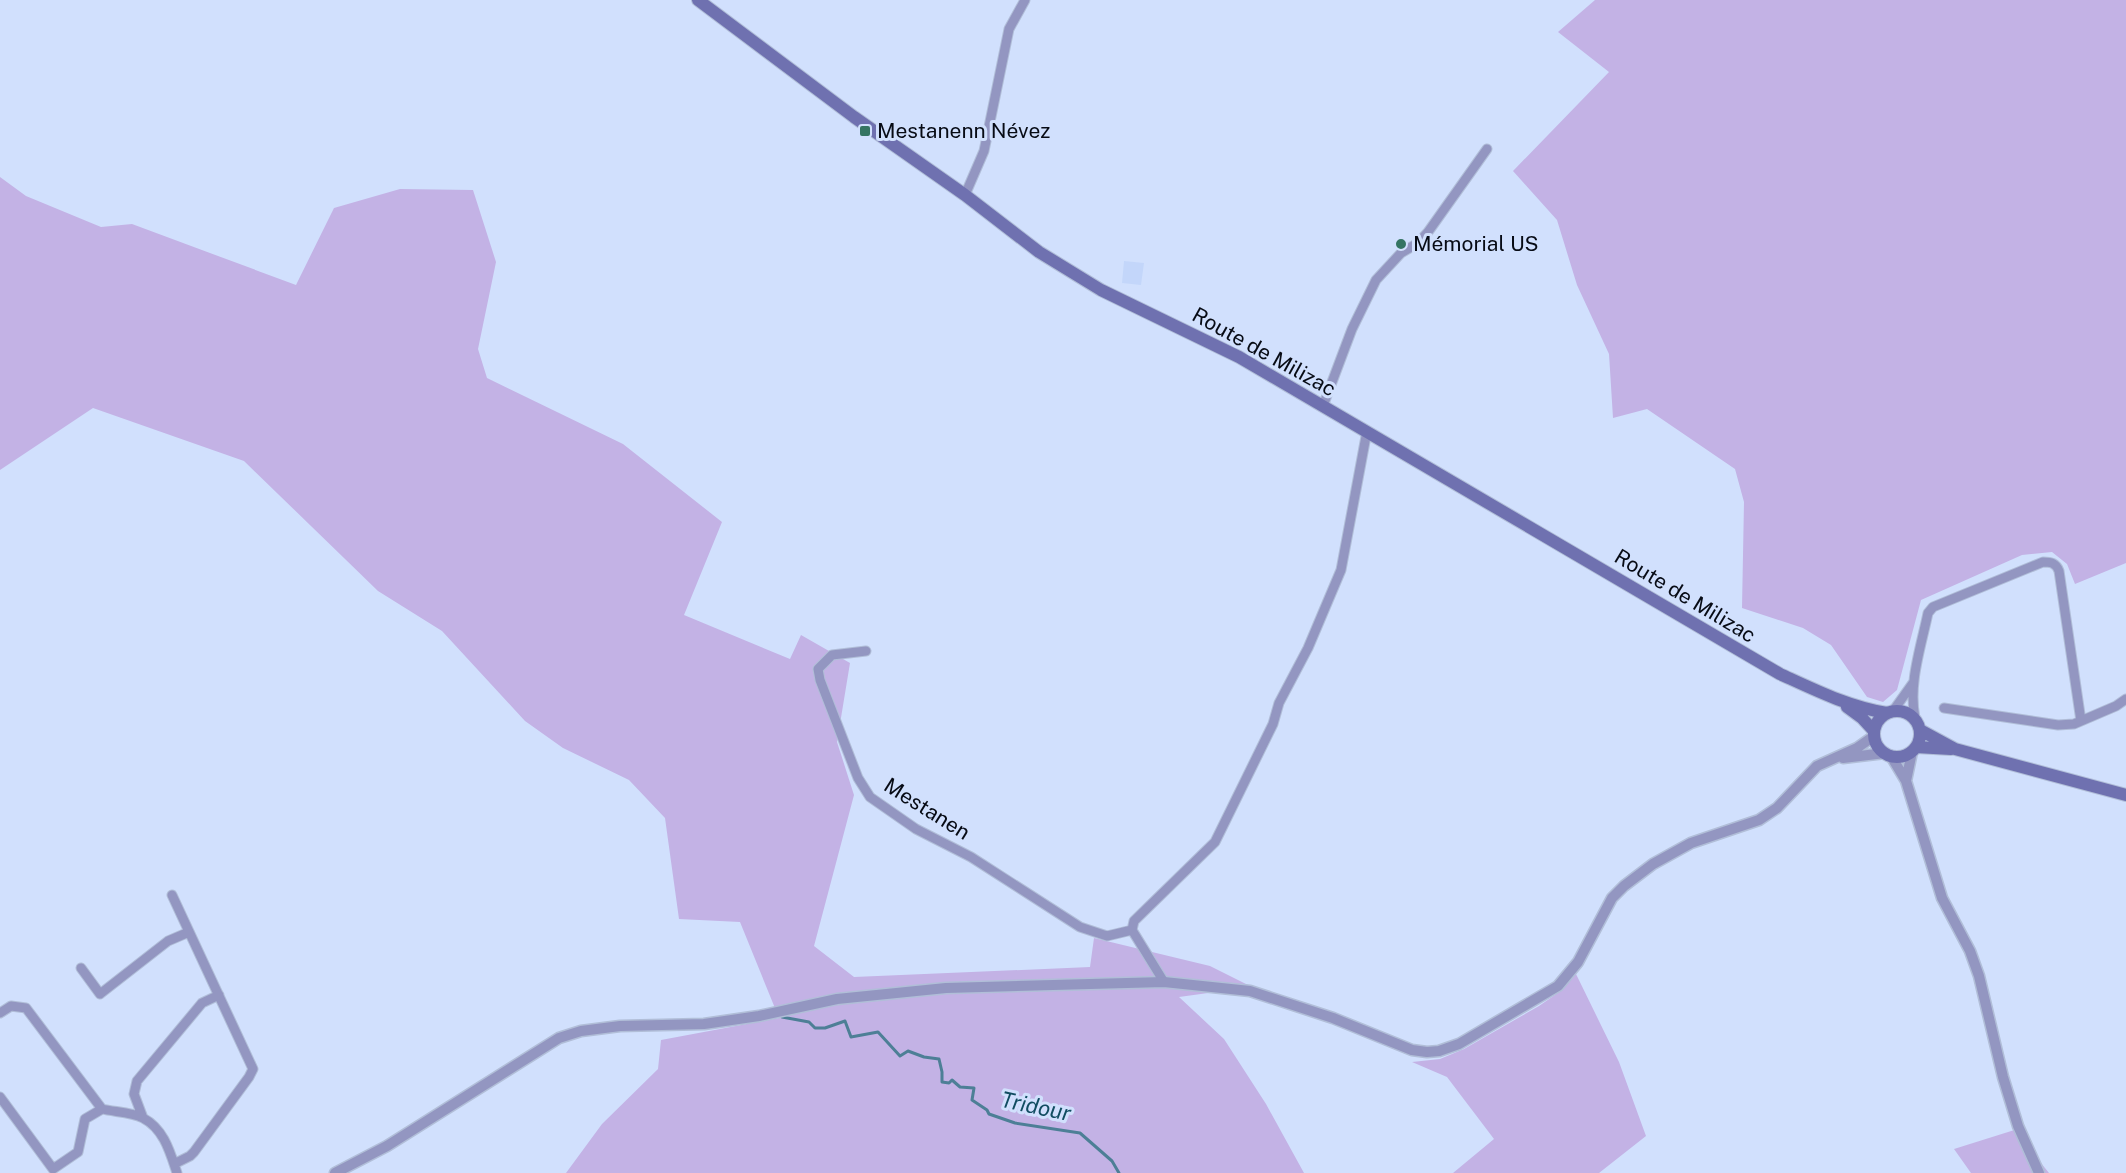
<svg xmlns="http://www.w3.org/2000/svg" width="2126" height="1173" font-family="'Public Sans',sans-serif">
  <rect width="100%" height="100%" fill="#d1e0fd"/>
  <path fill="#c3d6fa" d="M1124,261L1144,263L1141,285L1122,283Z"/>
  <path fill="#c3b2e5" d="M1595,0H2126V563L2075,584L2067,564L2052,552L2022,555L1921,600L1897,690L1883,702L1867,697L1831,645L1803,628L1742,608L1744,502L1735,469L1647,409L1613,418L1609,354L1577,285L1557,220L1513,171L1609,72L1558,32Z
    M0,177L26,196L101,227L132,224L296,285L334,208L400,189L473,190L496,262L478,349L487,378L623,444L722,522L684,615L790,659L801,635L850,663L837,742L854,795L814,946L854,977L1090,967L1094,938L1210,966L1252,987L1179,997L1224,1039L1266,1104L1304,1173H566L602,1124L658,1069L661,1040L779,1018L740,922L679,919L665,818L629,780L563,748L525,721L442,631L378,591L244,461L93,408L0,470Z
    M1576,974L1619,1062L1646,1136L1599,1173H1453L1494,1139L1447,1077L1412,1062L1440,1059L1464,1049L1539,1006L1562,990Z
    M2024,1127L2037,1158L2049,1173H1971L1954,1149Z"/>
  <g fill="none" stroke-linecap="round" stroke-linejoin="round">
    <path stroke="#4d7f96" stroke-width="3" d="M782,1017L809,1022L815,1028H825L845,1021L851,1037L878,1032L900,1056L908,1051L924,1057L939,1059L942,1072V1082L949,1083L952,1080L960,1087L974,1088L972,1100L987,1110L989,1114L1015,1123L1080,1133L1112,1161L1119,1173"/>
    <defs>
      <path id="minor" d="M965,195L984,151L1009,29L1025,0
        M1323,406L1352,329L1376,280L1401,253L1418,243L1428,232L1487,149
        M866,651L832,655L818,669L820,680L858,778L870,797L916,829L971,857L1080,927L1107,936L1132,930
        M1944,708L2058,725L2074,724L2081,721
        M1893,711L1913,683
        M1915,718C1908,684 1921,647 1928,613L1933,607L2043,562C2051,562 2056,563 2059,571L2081,721L2116,706L2126,699
        M172,895L253,1069L249,1077L194,1152L190,1156L174,1164
        M81,968L100,994L168,941L189,932
        M1164,982L1132,930L1134,921L1215,842L1273,724L1279,703L1308,648L1341,570L1367,431
        M0,1013L11,1006L26,1008L102,1109
        M0,1097L53,1169L78,1152L85,1119L102,1109
        M102,1109C114,1112 132,1112 143,1118C164,1129 170,1152 177,1173
        M143,1118L134,1094L137,1081L202,1003L219,995"/>
      <path id="tertiary" d="M1891,756L1906,781L1942,898L1970,951L1979,976L2003,1077L2018,1126L2039,1173
        M1843,758L1885,753
        M1906,781L1912,752
        M335,1173L387,1146L559,1038L581,1031L620,1026L704,1024L759,1016L837,999L946,988L1164,982L1250,991L1333,1018L1412,1050L1427,1052L1439,1051L1459,1044L1558,986L1578,962L1612,898L1624,886L1653,864L1691,843L1759,820L1777,808L1817,766L1857,748L1874,736"/>
      <path id="secondary" d="M698,0L854,117L965,195L1039,252L1101,290L1239,357L1780,674C1815,690 1849,707 1887,713
        M1847,707L1862,718L1874,731
        M1874 734a23 23 0 1 1 46 0a23 23 0 1 1-46 0Z
        M1920,730L1955,749L2126,795
        M1916,747L1951,749"/>
    </defs>
    <use href="#minor" stroke="#b1bed8" stroke-width="11"/>
    <use href="#tertiary" stroke="#b1bed8" stroke-width="13"/>
    <use href="#secondary" stroke="#b1bed8" stroke-width="14"/>
    <use href="#minor" stroke="#9396c1" stroke-width="9"/>
    <use href="#tertiary" stroke="#9396c1" stroke-width="10"/>
    <use href="#secondary" stroke="#6f71b0" stroke-width="12"/>
  </g>
  <g fill="#347462" stroke="#d1e0fd" stroke-width="2">
    <rect x="859" y="125" width="12" height="12" rx="3"/>
    <circle cx="1401" cy="244" r="6"/>
  </g>
  <g text-anchor="middle" stroke-width="6" stroke-linejoin="round" paint-order="stroke">
    <g font-size="21" fill="#070b15" stroke="#d1e0fd" text-anchor="start">
      <text x="877" y="138">Mestanenn Névez</text>
      <text x="1413" y="251">Mémorial US</text>
    </g>
    <g font-size="21" fill="#070b15" stroke="#d1e0fd">
      <text transform="translate(1264 352) rotate(29)" y="7">Route de Milizac</text>
      <text transform="translate(1685 596) rotate(31)" y="7">Route de Milizac</text>
      <text transform="translate(927 809) rotate(32)" y="7">Mestanen</text>
    </g>
    <g font-size="22" font-style="italic" fill="#114c61" stroke="#d1e0fd">
      <text transform="translate(1036 1106) rotate(12)" y="8">Tridour</text>
    </g>
  </g>
</svg>
